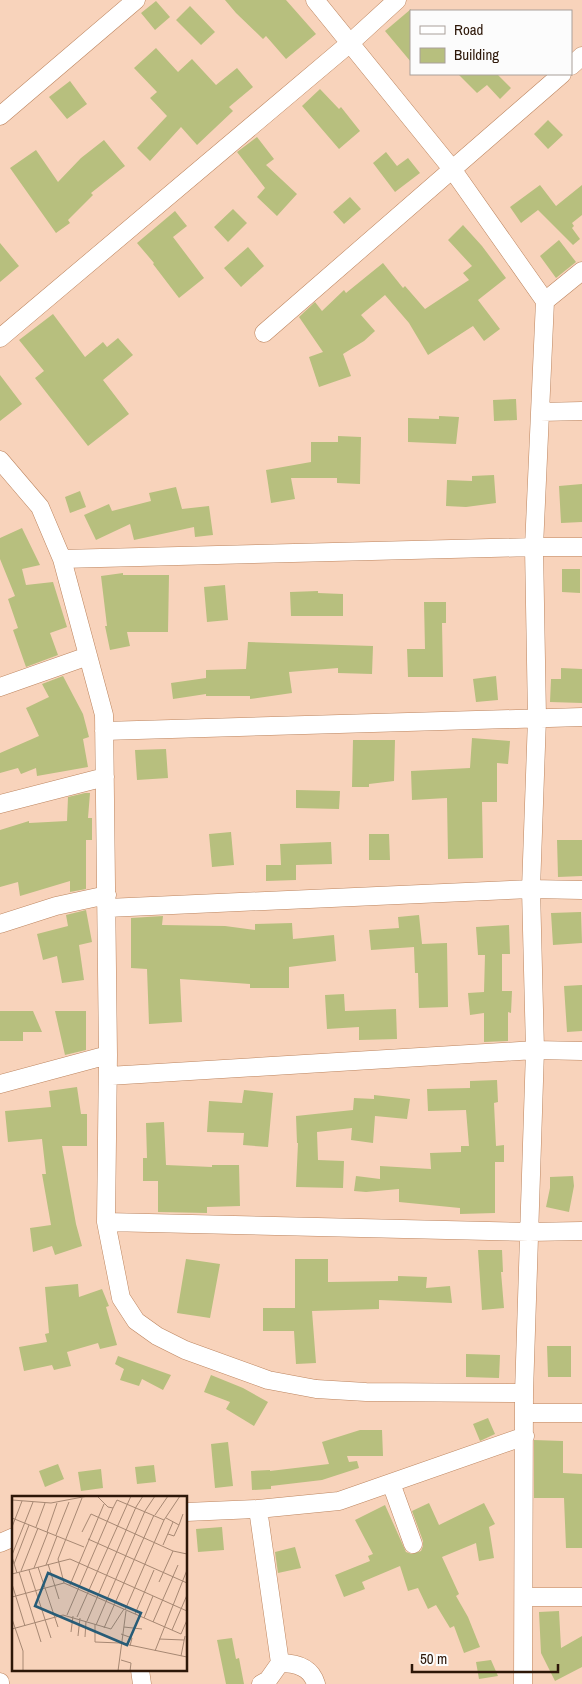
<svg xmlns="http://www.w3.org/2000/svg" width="582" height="1684" font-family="'Archivo Narrow',sans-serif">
  <rect width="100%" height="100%" fill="#f8d3bb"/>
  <path fill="#b7bf7e" d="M225,0H286L316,34L286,59L266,36L263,39L236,13Z
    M156,1L170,17L155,30L141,13Z
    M190,6L215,32L201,45L176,20Z
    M411,9V62L385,31Z
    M156,48L178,72L192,59L216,85L237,68L253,87L229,107L233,111L197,145L181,127L150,161L137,148L167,116L150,98L157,92L134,68Z
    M458,74H500L498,75L511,88L500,99L487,85L477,93Z
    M70,81L87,104L67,119L49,97Z
    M320,89L339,109L341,107L360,131L339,149L302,106Z
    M548,120L563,135L548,149L534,134Z
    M257,137L274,159L266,165L297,194L277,216L257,197L265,188L237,152Z
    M104,140L125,166L91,193L93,195L68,220L70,223L56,233L10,168L36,150L58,182L81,158Z
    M386,152L397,166L408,158L420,173L395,192L373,163Z
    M540,185L556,206L582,185V215L572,223L574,226L572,228L580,239L573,245L538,210L521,223L510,207Z
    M350,197L361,209L344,224L333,212Z
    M233,209L247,223L228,242L214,227Z
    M175,211L187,226L173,237L204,278L179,298L153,264L154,263L137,243Z
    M463,225L482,246L506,278L478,300L500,329L484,341L473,326L428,355L409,323L385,295L361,315L375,331L364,341L343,354L351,376L319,387L309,357L323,352L299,317L315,302L322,311L344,290L346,293L383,263L403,288L405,286L425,309L469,280L463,273L472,266L448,240Z
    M559,240L576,262L556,278L540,256Z
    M0,243L19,266L0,282Z
    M248,247L264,266L241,287L224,268Z
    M53,314L85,357L103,342L107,347L118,338L133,355L103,380L129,414L88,446L35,378L44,371L19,340Z
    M0,375L22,404L0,421Z
    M516,399L517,420L494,421L493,400Z
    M439,416L459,417L456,444L408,442V418L439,419Z
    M338,436L361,437L360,484L337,483V478H291L295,499L271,503L266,470L311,462V442H338Z
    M494,475L496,503L466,507L446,506L447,480L472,481V476Z
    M582,484V522L561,523L559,486Z
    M176,487L182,509L209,506L213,535L195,537L194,527L134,540L130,524L96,540L84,515L109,504L112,511L151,501L149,493Z
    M80,491L86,507L70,513L65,497Z
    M22,528L40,565L22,569L26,585L53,582L67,627L50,633L58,655L26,667L13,630L18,628L8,599L15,596L0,559V538Z
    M562,569H580V593L562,592Z
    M123,573V575H169L168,632H127L130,646L110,650L105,626H107L101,576Z
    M225,585L228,620L207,622L204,587Z
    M318,591V593L343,594V616H291L290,592Z
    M424,602H446V623H442L443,677H408L407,649H425Z
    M248,642L373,646L372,674L338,673V668L289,672L292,693L250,699V696H206V694L173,699L171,683L206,678V670L246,669Z
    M561,668L582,669V703L550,702L551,679H561Z
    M63,676L83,714L89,737L83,739L88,767L37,776L36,768L21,774L18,768L0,773V753L39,736L26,708L49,697L42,684Z
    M496,676L498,700L476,702L473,679Z
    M472,738L510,741L508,764L497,763V802H482L483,858L448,859L447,798L412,800L411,771L470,768Z
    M353,740H395L394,781L369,784V787H352Z
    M166,749L168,778L137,780L135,750Z
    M296,790L340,791L339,809L296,808Z
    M85,793H90L88,818H92V840H86V889L70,892V881L20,896L18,882L0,887V830L29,821V823L67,821L68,797Z
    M231,832L234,865L212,867L209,834Z
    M369,834H389L390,860H369Z
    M557,840H582V876L558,877Z
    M331,842L332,864L296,865V880L266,881V865H281L280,844Z
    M86,910L92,942L79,945L84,980L62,983L57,956L43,960L37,934L68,926L66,915Z
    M581,912L582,943L553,945L551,913Z
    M419,915L422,944L447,943L448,1007L419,1008L418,973H415L414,947L371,950L369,930L399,928L398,917Z
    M163,916L162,925L225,926L255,930V924L292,923L293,939L334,935L336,961L289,967V988H250V984L180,979L182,1022L149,1024L147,969L131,968V918Z
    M509,925L510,954H502V991H512L511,1013L508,1012V1041L484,1042V1013L470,1015L468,993L484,992L485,955H478L476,927Z
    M582,985V1031L567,1032L564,986Z
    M344,994L345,1011L396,1009L397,1039L359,1040V1027L327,1029L325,995Z
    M0,1011H33L42,1032H23V1041H0Z
    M55,1011H86V1050L65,1055Z
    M497,1080L498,1102L494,1103L496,1146L504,1145V1162H495V1213L460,1214V1208L399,1202V1189L366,1192L354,1191L356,1176L380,1179V1166L431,1169L430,1153L461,1152V1146H469L466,1110L428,1111L427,1089L470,1088V1081Z
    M77,1087L81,1114H87V1146H62L76,1224L82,1246L55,1255L52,1246L33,1252L30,1228L51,1225L42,1174H46L42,1139L8,1142L5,1111L51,1107L49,1091Z
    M244,1090L273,1093L268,1147L243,1145L244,1133L207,1132L209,1101L242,1103Z
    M374,1095L410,1099L407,1119L375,1116L373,1143L351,1140L352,1128L317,1132L318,1160L344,1161L343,1188L296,1187L298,1143H297L296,1116L353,1110L354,1098L374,1099Z
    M164,1122L166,1165L212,1167V1165H239L240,1206L207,1207V1213L158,1212V1181H143V1158H147L146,1123Z
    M573,1176L574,1186L569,1212L546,1207L550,1188V1177Z
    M478,1250H502L503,1272H501L504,1308L482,1310Z
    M186,1259L220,1264L210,1318L177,1313Z
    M295,1259H328V1282L398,1281V1276L427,1277L426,1288L450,1286L452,1303L379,1300V1309L312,1311L316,1363L296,1364L294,1331H263V1308H295Z
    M78,1284L79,1297L102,1289L109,1306L106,1307L117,1345L100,1349L98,1343L67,1352L71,1366L54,1370L52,1365L24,1371L19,1347L47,1342L45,1334L49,1333L45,1287Z
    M547,1346H571V1377H548Z
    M466,1354L500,1355L499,1378L466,1377Z
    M118,1356L171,1375L163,1390L142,1379L139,1386L120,1380L124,1369L115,1364Z
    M211,1375L243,1388L268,1402L254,1426L226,1409L230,1402L204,1392Z
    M488,1418L495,1434L480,1441L473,1424Z
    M360,1430H382L383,1456H347L349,1462L357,1461L359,1468L322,1480L271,1486V1489L252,1490L251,1471L270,1470V1471L329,1464L322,1442Z
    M534,1440L563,1441V1473L582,1474V1548H566L564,1498H534Z
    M228,1442L233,1486L215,1488L211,1444Z
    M58,1464L64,1479L45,1487L39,1471Z
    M154,1465L156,1482L137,1484L135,1467Z
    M101,1469L103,1488L81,1491L78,1472Z
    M429,1503L439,1525L484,1503L495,1524L489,1527L494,1558L479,1561L476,1543L442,1557L459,1594L456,1596L468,1617L480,1647L464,1653L454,1626L450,1628L436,1605L428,1609L418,1588L408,1591L400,1566L362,1582L365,1589L344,1597L335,1575L370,1561L368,1556L373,1554L355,1520L385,1505L406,1552L412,1554L421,1551L423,1546V1541L412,1511Z
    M222,1527L224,1550L198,1552L196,1529Z
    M295,1547L301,1568L278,1573L275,1552Z
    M559,1611L561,1648L582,1636V1667L555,1681L541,1653L539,1612Z
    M232,1638L236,1659L239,1658L244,1684H226L217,1640Z
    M491,1660L498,1676L479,1679L476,1662Z"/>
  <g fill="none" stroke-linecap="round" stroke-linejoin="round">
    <defs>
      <path id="street" d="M315,0L452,169L545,301L534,547L537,718L531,889L535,1050L524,1393L523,1684
        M571,66L582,56
        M0,116L136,0
        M545,301L582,271
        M264,333L562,74
        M0,338L350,43L397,0
        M540,412L582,411
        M0,460L40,507L62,559L104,715L108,1055L106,1222L121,1298L136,1321L157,1336L185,1350L268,1380L316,1389L366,1392L524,1393
        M62,559L534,547H582
        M0,687L88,656
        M104,731L582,717
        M0,804L105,777
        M107,908L531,889L582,890
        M0,924L56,906L107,895
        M108,1076L535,1050L582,1051
        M0,1084L108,1055
        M106,1222L529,1232L582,1231
        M525,1413H582
        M391,1483L413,1544
        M258,1509L280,1663C296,1663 311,1667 316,1684
        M186,1512L258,1509L339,1501L525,1436
        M0,1543L14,1537
        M524,1597H582
        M140,1670L142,1684
        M0,1682V1684
        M261,1684L268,1680L280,1663"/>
    </defs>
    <use href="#street" stroke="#bc845e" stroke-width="19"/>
    <use href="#street" stroke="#fff" stroke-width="18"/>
  </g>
  <g transform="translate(12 1496)">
    <rect width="175" height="175" fill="#f8d3bb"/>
    <path fill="none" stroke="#a78873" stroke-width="1" d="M85,0L96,11L101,12L105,4L152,24M0,4L39,7L76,0M143,19L156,0M0,22L72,51M154,22L167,29L171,18M0,31L10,5M24,31L33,7M35,36L45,7M70,36L79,18L161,55M156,38L162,40L167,29M44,39L57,6M76,43L175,87M151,49L161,26M0,59L21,6M0,61L5,77M2,68L17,29M36,68L47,103M34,69L45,40M26,71L46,131M22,72L36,36M17,74L39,142M9,75L26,32M7,76L29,146M0,78L58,63L175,115M147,86L161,55L175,58M52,87L46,63L70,2M0,88L13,130M58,89L92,8M0,101L52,87L169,138L175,124M113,114L152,24L168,0M123,118L142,74M55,119L101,12M65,121L119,0M132,122L141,100M0,123L11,155V175M75,125L124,11L131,0M141,126L166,69M83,128V146L108,147L175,161M84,129L133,15L143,0M112,131L130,133M92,132L142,19M0,133L51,119L99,133L112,113M160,134L175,99M59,136L61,120M109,138L120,142L118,150M66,140L68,122M73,141L74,125M147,143L172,144M143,155L175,74M169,160L173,140M109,164L119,167L118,175M106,175L114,115"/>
    <path fill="#275c77" fill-opacity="0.15" stroke="#275c77" stroke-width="2.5" d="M36,77L129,117L115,149L23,110Z"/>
    <rect width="175" height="175" fill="none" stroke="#2d1708" stroke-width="2.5"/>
  </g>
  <rect x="410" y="10" width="162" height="65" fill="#fcfcfc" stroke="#a9a09a"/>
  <rect x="420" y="26" width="25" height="8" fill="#ffffff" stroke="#a9a09a"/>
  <text x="454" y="35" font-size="15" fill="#2d1708">Road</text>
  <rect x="420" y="48" width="25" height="15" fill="#b7bf7e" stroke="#a9a09a"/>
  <text x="454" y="60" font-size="15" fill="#2d1708">Building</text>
  <path d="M412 1664v8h146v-8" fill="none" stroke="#2d1708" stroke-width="2.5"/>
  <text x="420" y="1664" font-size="15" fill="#2d1708" stroke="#fcfcfc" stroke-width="4" paint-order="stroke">50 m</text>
</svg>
